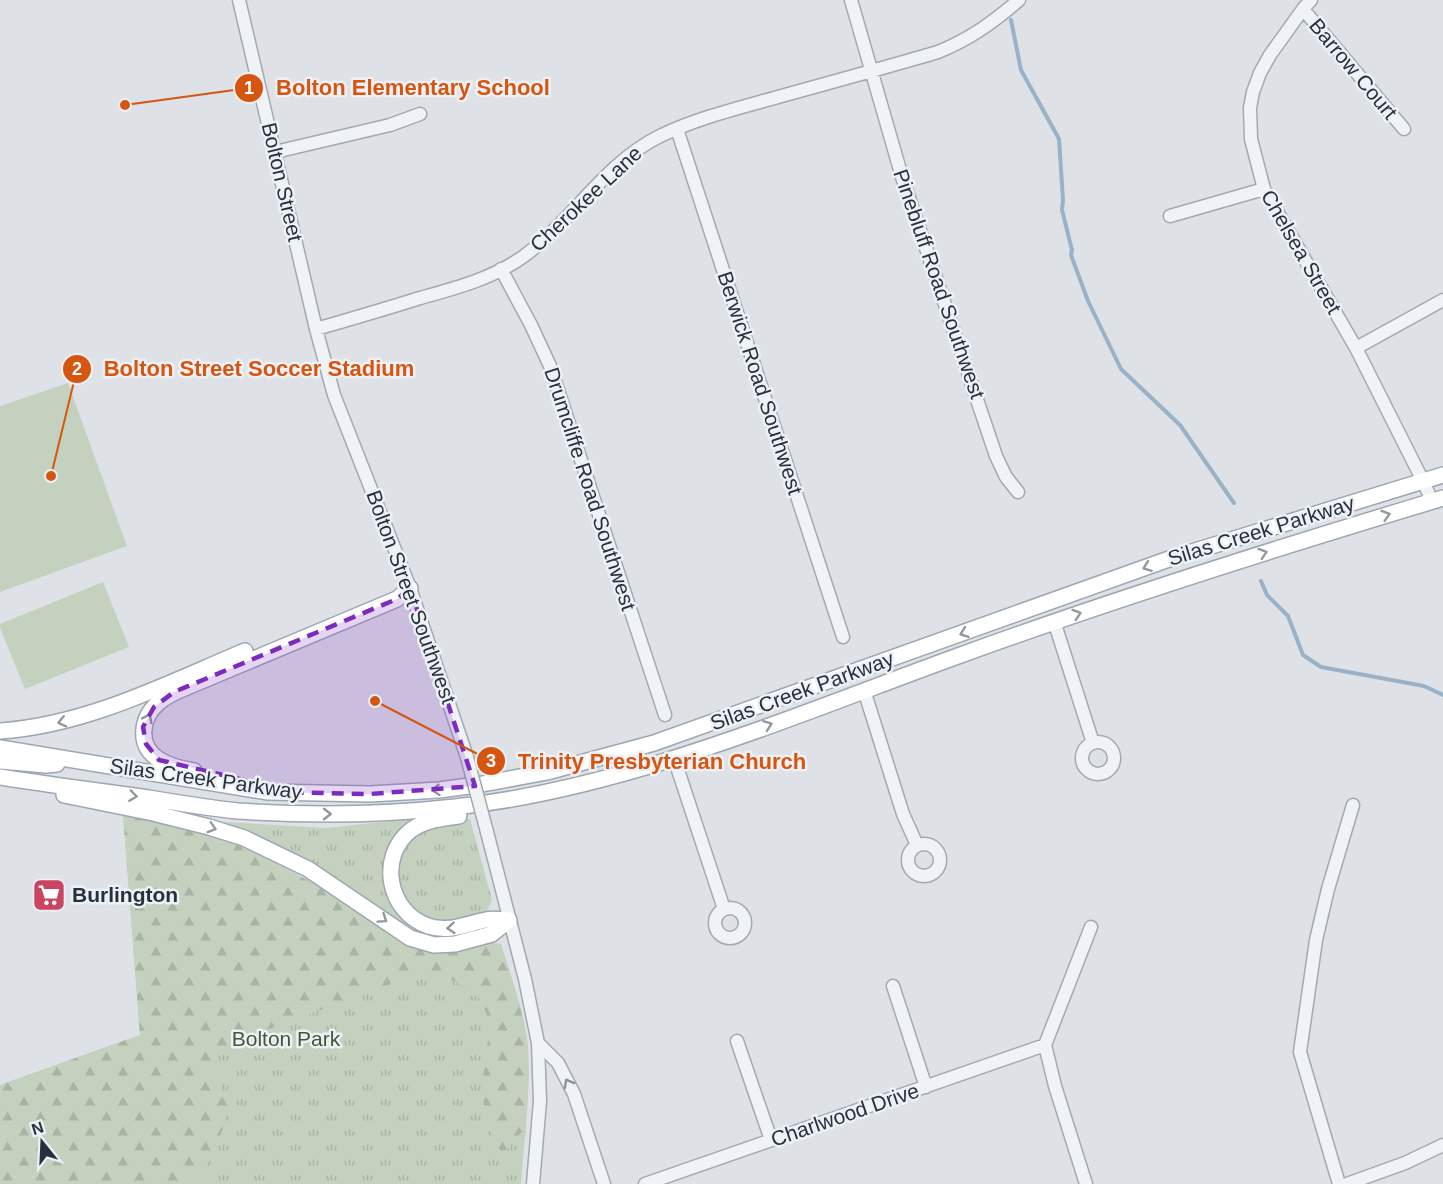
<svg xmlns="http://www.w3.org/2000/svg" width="1443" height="1184" font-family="Helvetica,sans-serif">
  <defs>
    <pattern id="grass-tufts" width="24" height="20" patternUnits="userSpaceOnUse" patternTransform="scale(1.5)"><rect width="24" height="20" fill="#c5d1bf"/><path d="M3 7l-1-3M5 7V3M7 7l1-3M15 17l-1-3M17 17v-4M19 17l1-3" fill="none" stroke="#a9b4a5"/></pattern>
    <pattern id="forest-firs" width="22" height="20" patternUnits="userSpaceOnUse" patternTransform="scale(1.5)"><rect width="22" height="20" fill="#c5d1bf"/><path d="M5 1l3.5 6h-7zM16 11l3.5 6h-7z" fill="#a9b4a5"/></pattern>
  </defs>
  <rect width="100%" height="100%" fill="#dee2e7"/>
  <path fill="url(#grass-tufts)" d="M123,814L165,822L230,841L263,856L333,894L411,946L501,944C511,978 525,1012 528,1047C531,1092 524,1139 521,1184H0V1085L140,1035Z
    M425,817L389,851L411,922L406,929L323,870L271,843L224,822L327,828Z
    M470,819L492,900L487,911L480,917L441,924L419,915L404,900L398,879L399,857L410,838L444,822Z"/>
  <path fill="url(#forest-firs)" d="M123,814L165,822L230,841L263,856L333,894L411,946L491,942L501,944L520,1006L528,1045V1081L525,1128L502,1155L486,1122L482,1090L485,1054L491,1028L482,1001L457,982L435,974L413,975L251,1036L218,1055L213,1067L229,1108L217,1147L195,1184H0V1085L140,1035Z"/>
  <path fill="#c5d1bf" d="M68,383L127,546L0,592V406Z
    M103,582L129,647L25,689L0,628V624Z"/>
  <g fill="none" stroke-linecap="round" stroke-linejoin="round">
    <path stroke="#99b2c7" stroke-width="4" d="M1011,20L1021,70L1059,139L1063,200L1062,210L1072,250L1071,255L1088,301L1121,369L1180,425L1234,503
      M1261,581L1267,595L1288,616L1303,655L1321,667L1424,686L1443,695"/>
    <defs>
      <path id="minor" d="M239,0L316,329L334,395L410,588L467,757
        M851,0L902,177L996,456L1006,477L1018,492
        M1311,0L1303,9L1270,55L1260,73L1253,92L1250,108L1251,139L1264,189L1356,348L1423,481L1432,501
        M1303,9L1404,129
        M677,129L843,637
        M275,152L390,125L420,114
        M1170,216L1264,189
        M501,269L531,325L550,366L665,715
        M316,329C351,319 385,309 420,298C456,288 494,278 524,256C573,220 605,163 660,136C699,117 743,107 785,95C836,81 887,67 938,52C970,39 992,23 1019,0
        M1356,348L1443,300
        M1054,621L1093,743
        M864,690L903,814L917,845
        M1082 758a16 16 0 1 1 32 0a16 16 0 1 1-32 0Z
        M674,758L724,909
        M487,832L525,979L538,1043L540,1101L533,1184
        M908 860a16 16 0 1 1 32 0a16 16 0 1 1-32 0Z
        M715 923a15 15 0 1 1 30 0a15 15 0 1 1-30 0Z
        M893,986L926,1087
        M737,1041L771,1140
        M538,1043L558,1063L574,1094L604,1184
        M645,1184L1045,1045
        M1086,1184L1055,1086L1045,1045L1091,927
        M1339,1184L1300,1052L1316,940L1328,889L1353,805
        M1347,1184L1405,1163L1443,1145"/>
      <path id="major" d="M0,731C87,725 166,684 245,651
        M0,748L268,792L370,794L439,790L477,785L547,772L654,743L1169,559L1443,475
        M0,761L46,765L57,764
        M194,771C182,769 168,766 158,759C137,745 141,718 158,703C166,696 177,691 187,687L397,599L410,588
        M0,777C49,785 99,791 149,798C178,803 208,808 238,811C310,816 383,815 455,807C625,789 798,714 958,656C1117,598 1280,547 1443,498
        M64,795L153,813L209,827L244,838L308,869L410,938L434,945L455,944L492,934L509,920
        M459,816C442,818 425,820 411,830C377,857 388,912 428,926C449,933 465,924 486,920C493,918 501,920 509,920"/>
    </defs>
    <use href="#minor" stroke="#a3a9b1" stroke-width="15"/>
    <use href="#major" stroke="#9da7b3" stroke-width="18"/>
    <use href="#minor" stroke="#f0f3f6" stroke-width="12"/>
    <use href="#major" stroke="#fff" stroke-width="15"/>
    <defs>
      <path id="minor-bridge" d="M467,757L487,832"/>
    </defs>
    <use href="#minor-bridge" stroke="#a3a9b1" stroke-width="15" stroke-linecap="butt"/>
    <use href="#minor-bridge" stroke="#f0f3f6" stroke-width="12"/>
  </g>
  <defs><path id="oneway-chevron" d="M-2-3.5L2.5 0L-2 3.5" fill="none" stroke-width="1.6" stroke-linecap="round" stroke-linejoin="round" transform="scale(1.5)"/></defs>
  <g stroke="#93989e">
    <use href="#oneway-chevron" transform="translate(1386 515) rotate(-17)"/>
    <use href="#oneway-chevron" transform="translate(1263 553) rotate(-18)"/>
    <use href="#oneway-chevron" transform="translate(1147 567) rotate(160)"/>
    <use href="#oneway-chevron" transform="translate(1077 614) rotate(-18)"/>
    <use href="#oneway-chevron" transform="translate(964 633) rotate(160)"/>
    <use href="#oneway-chevron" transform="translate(148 718) rotate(-64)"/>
    <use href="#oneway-chevron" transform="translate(62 722) rotate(167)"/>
    <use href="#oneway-chevron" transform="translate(768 725) rotate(-20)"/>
    <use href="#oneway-chevron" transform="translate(436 790) rotate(175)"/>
    <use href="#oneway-chevron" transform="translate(133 796) rotate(8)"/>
    <use href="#oneway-chevron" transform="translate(327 814)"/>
    <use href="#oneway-chevron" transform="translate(212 828) rotate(17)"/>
    <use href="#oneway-chevron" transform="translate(383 919) rotate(34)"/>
    <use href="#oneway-chevron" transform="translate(451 928) rotate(175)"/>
  </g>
  <use stroke="#8c929a" href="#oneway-chevron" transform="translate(568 1083) rotate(-118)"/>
  <path fill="#7b2cbf" fill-opacity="0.2" stroke="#7b2cbf" stroke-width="4.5" stroke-dasharray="12 8" stroke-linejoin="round" d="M410,588L475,786L370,794L268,792L244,780L159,760L146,744L143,727L154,707L174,692L397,599Z"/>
  <defs>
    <symbol id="supermarket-square" viewBox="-11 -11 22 22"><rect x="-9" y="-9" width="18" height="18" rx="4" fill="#cb4461" stroke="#edf1f5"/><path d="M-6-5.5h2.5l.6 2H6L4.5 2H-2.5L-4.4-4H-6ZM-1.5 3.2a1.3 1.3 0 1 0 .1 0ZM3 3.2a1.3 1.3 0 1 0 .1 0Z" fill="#fff"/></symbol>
  </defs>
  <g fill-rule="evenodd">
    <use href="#supermarket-square" x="30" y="876" width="38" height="38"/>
  </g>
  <g text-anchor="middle" stroke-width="5" stroke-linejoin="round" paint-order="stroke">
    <g font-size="21" fill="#27313e" stroke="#edf1f5">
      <text transform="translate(1353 69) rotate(50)" y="7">Barrow Court</text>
      <text transform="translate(282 182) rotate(77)" y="7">Bolton Street</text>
      <text transform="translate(586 199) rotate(-43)" y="7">Cherokee Lane</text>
      <text transform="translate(1301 252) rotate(60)" y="7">Chelsea Street</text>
      <text transform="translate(939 284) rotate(71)" y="7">Pinebluff Road Southwest</text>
      <text transform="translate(760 383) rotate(72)" y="7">Berwick Road Southwest</text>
      <text transform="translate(590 489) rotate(72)" y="7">Drumcliffe Road Southwest</text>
      <text transform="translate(1261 531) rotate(-17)" y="7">Silas Creek Parkway</text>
      <text transform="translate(411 597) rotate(70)" y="7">Bolton Street Southwest</text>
      <text transform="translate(802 691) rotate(-20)" y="7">Silas Creek Parkway</text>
      <text transform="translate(206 779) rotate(8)" y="7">Silas Creek Parkway</text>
      <text transform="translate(845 1115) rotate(-19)" y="7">Charlwood Drive</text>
    </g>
    <g font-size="21" font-weight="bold" fill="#27313e" stroke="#edf1f5" text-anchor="start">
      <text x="72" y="902">Burlington</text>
    </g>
    <g font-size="21" fill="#3e5935" stroke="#edf1f5">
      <text x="286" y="1046">Bolton Park</text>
    </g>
  </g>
  <path fill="none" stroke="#d55511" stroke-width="2" d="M125 105L249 88M51 476L77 369M375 701L491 761"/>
  <g fill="#d55511" stroke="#edf1f5" stroke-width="2">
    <circle cx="125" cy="105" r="6"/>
    <circle cx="51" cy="476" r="6"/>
    <circle cx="375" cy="701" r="6"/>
    <circle cx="249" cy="88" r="15"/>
    <circle cx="77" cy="369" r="15"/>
    <circle cx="491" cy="761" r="15"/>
  </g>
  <g font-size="18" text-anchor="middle" font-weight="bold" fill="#fff">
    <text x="249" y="94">1</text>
    <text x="77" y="375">2</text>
    <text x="491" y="767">3</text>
  </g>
  <g font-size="22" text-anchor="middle" font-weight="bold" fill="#d55511" stroke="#edf1f5" stroke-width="5" stroke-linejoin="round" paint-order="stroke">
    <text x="413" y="95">Bolton Elementary School</text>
    <text x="259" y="376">Bolton Street Soccer Stadium</text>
    <text x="662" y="769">Trinity Presbyterian Church</text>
  </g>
  <g transform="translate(42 1142) rotate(342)" stroke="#edf1f5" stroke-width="4.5" paint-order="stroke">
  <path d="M0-4.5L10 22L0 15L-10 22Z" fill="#27313e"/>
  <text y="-9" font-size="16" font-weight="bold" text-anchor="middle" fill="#27313e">N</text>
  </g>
</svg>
